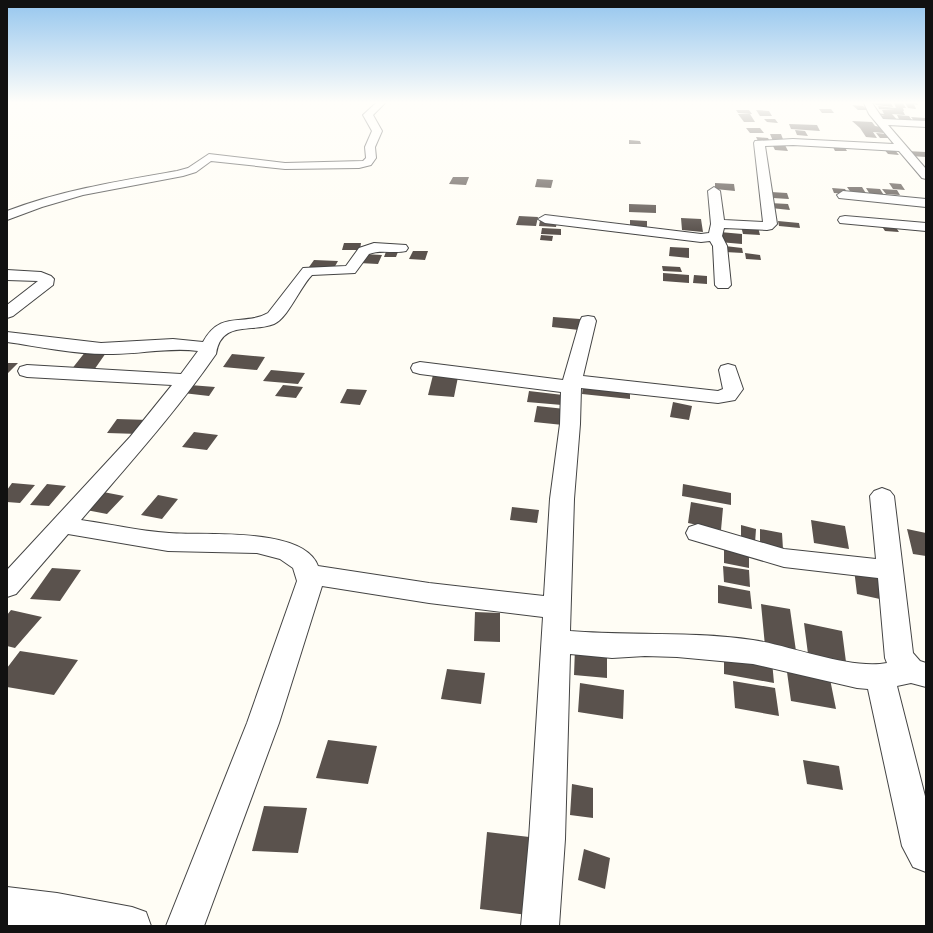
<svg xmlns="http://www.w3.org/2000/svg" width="933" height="933" font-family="'IBM Plex Serif',serif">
  <rect width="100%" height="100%" fill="#fffdf5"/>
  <path fill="#5a524d" d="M874,103H891L893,107L876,105Z
    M894,103H903L906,108H903L904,111H903L905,115L892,114L899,122L883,121L878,116H885L878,115L877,113L884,114L882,110H895L879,109L878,106L896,108Z
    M905,103H917L918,105L914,104L916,109L908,108Z
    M852,105L863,106L868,110H858Z
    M819,109H831L834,113H822Z
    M736,110H749L752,114L738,113Z
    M756,110L769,111L772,116H760Z
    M738,114H750L755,122H744Z
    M897,115L909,116L913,122L900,121Z
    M911,117L925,118L926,122H915Z
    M764,119H775L778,123L767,122Z
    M852,121L872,122L875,126L881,127L884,133L873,132L877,138L866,137L860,128Z
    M789,124L817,125L820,131L791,129Z
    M746,128H760L764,133H750Z
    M795,130L805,131L808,136L797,135Z
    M876,133L887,134L891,138H880Z
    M770,134H781L784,142L773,141Z
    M756,137L768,138L770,142L758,141Z
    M629,140L640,141L641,144H629Z
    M771,142L784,143L788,151L775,150Z
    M832,145L844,146L847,151H835Z
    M883,148L894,149L899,155L888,154Z
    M907,151L926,152V157L911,156Z
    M453,177H469L466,185L449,184Z
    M537,179L553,180L551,188L535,187Z
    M715,183L734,184L735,191L715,189Z
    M889,183L901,184L905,190L893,189Z
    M847,187H862L867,195L852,194Z
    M832,188L845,189L848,194L834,193Z
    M866,188L880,189L885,197L871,196Z
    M882,189L897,190L900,195L886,194Z
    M771,192L787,193L789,199L773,198Z
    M770,203L788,204L790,210L771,208Z
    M629,204L656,205V213L629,212Z
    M519,216L538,217L536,226L516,225Z
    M681,218L701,219L703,232L682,230Z
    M540,220L557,221L556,227L539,226Z
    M630,220L647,221V227L630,225Z
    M778,221L799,223L800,228L779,226Z
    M881,225L895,226L899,232L885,231Z
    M741,226L758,227L760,235L743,234Z
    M542,228L561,229V235L541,234Z
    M720,232L742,234V244L719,242Z
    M541,235L553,236L552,241L540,240Z
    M344,243H361L360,250H342Z
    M725,246L742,248L743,253L725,252Z
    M670,247L689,248V258L669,256Z
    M387,249H399L396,257H384Z
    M413,251H428L425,260L409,259Z
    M745,253L760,255L761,260L746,259Z
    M364,254L382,255L378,264L359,263Z
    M314,260L338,261L334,268L309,267Z
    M662,266L680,267L682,272L663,271Z
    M663,273L689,275V283L663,281Z
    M694,275L707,276V284L693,283Z
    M553,317L580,319L579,330L552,327Z
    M108,350L94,370H71L86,351Z
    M232,354L265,357L257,370L223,367Z
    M7,363H18L7,374Z
    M271,370L305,373L298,384L263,381Z
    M433,375L458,377L454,397L428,395Z
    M190,385L215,387L209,396L183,393Z
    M283,385L303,387L296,398L275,396Z
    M583,385L630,390V399L582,394Z
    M347,389L367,390L360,405L340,403Z
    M529,391L563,395L562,405L527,402Z
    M673,402L692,406L689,420L670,417Z
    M537,406L565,409L563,425L534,422Z
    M117,419L149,420L139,434L107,433Z
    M194,432L218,435L207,450L182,447Z
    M12,483L35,485L20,503L7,502V490Z
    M47,484L66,486L49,506L30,505Z
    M683,484L731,493V505L682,496Z
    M98,491L124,496L107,514L81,509Z
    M158,495L178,499L162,519L141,515Z
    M691,502L723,508L721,530L688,523Z
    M512,507L539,510L537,523L510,520Z
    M811,520L845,526L849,549L814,543Z
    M741,525L756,529L755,543L741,540Z
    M760,529L782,533L783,549L760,545Z
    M907,529L926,533V556L913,554Z
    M724,547L749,551V568L724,563Z
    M723,566L749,570L750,587L724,582Z
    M52,568L81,570L60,601L30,599Z
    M854,569L885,576L889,601L857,594Z
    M718,585L750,591L752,609L718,603Z
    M761,604L790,609L796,651L765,646Z
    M11,610L42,617L15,648L7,646V615Z
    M475,612L500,613V642L474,641Z
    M804,623L842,631L846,662L808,654Z
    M575,648L607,651V678L574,675Z
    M20,651L78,660L54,695L7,687V668Z
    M724,653L772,661L774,683L724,674Z
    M447,669L485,673L481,704L441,699Z
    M787,672L830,679L836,709L791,701Z
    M733,681L775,688L779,716L735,708Z
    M580,683L624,690L623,719L578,712Z
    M328,740L377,746L368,784L316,778Z
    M803,760L839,766L843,790L807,784Z
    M572,784L593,788V818L570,815Z
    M264,806L307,808L298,853L252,851Z
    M487,832L538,838L535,916L480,909Z
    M584,849L610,858L605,889L578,880Z"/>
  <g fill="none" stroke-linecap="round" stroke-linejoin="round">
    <defs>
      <path id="minor" d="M376,103H385L373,115L382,131L375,147L376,158L371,165L359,168L285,169L211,161L196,172L183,176L83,195L42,207L7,220V211C62,190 119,181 177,171L188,168L209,154L285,163L363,161L366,158L365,147L372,131L363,115Z
        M864,103H872L883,119L926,121V127L888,125L926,169V179L922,178L899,151L793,145L765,146L777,224L772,229L767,230L724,228L722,236L727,246L731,285L728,288H718L715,285L713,246L710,241L701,242L545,223L538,219L545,215L701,234L709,233L711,224L708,191L714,187L720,191L724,220L763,222L754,143L755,141L793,139L894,144L869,114Z
        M843,191L926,199V207L839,198L837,195Z
        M845,216L926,223V231L840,223L838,220L840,217Z
        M374,243L406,245L408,248L406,251C394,254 381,249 369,254L355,273L312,275C300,287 288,318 274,324C251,333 221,320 216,354C176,412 127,466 81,520C110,524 139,531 169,533C203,536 304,526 318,566L429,583L544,596L550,499L560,424L561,392L420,374L413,372L411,368L413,364L420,362L563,380L580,321L582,317L588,316L594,317L596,321L583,376L718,391L723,389L719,370L721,366L728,364L735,366L743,389L735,400L718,403L581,388L580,424L574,499L570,631C631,636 692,631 753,640C792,646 850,670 887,663L885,658L878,578L784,567L689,539L686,533L689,527L698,524L784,549L876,559L870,496L874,491L882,488L890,491L894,496L913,653L920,661L926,663V687L911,683L897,686L926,800V872L913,867L902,846L868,689L857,688L753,664L677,657L645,656L612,658L570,654L565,839L559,926H521L529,839L543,617L429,603L322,586L279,723L204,926H166L247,723L297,581L293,568L280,559L257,553L168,551L68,534L16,594L7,597V570L130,437L172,385L27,377L20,375L18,371L20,367L27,365L181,374L198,351C170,347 142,354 113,354C78,355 42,347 7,342V332L101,343L173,339L203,342C221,309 243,327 268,313L303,268L346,266L359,248Z
        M7,270L41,272L51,276L54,279L53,285L13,316L7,318V305L38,281L7,280Z
        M7,887L57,893L132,907L146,912L151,926L7,925Z"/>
    </defs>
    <use href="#minor" stroke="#444" stroke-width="2"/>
    <use href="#minor" fill="#fff" fill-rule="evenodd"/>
  </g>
  <linearGradient id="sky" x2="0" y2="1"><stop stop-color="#95c6ee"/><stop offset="0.44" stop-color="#fffefa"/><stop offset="1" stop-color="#fffefa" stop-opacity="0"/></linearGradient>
  <rect width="933" height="233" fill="url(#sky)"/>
  <rect width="933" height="933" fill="none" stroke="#111111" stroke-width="16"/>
</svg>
